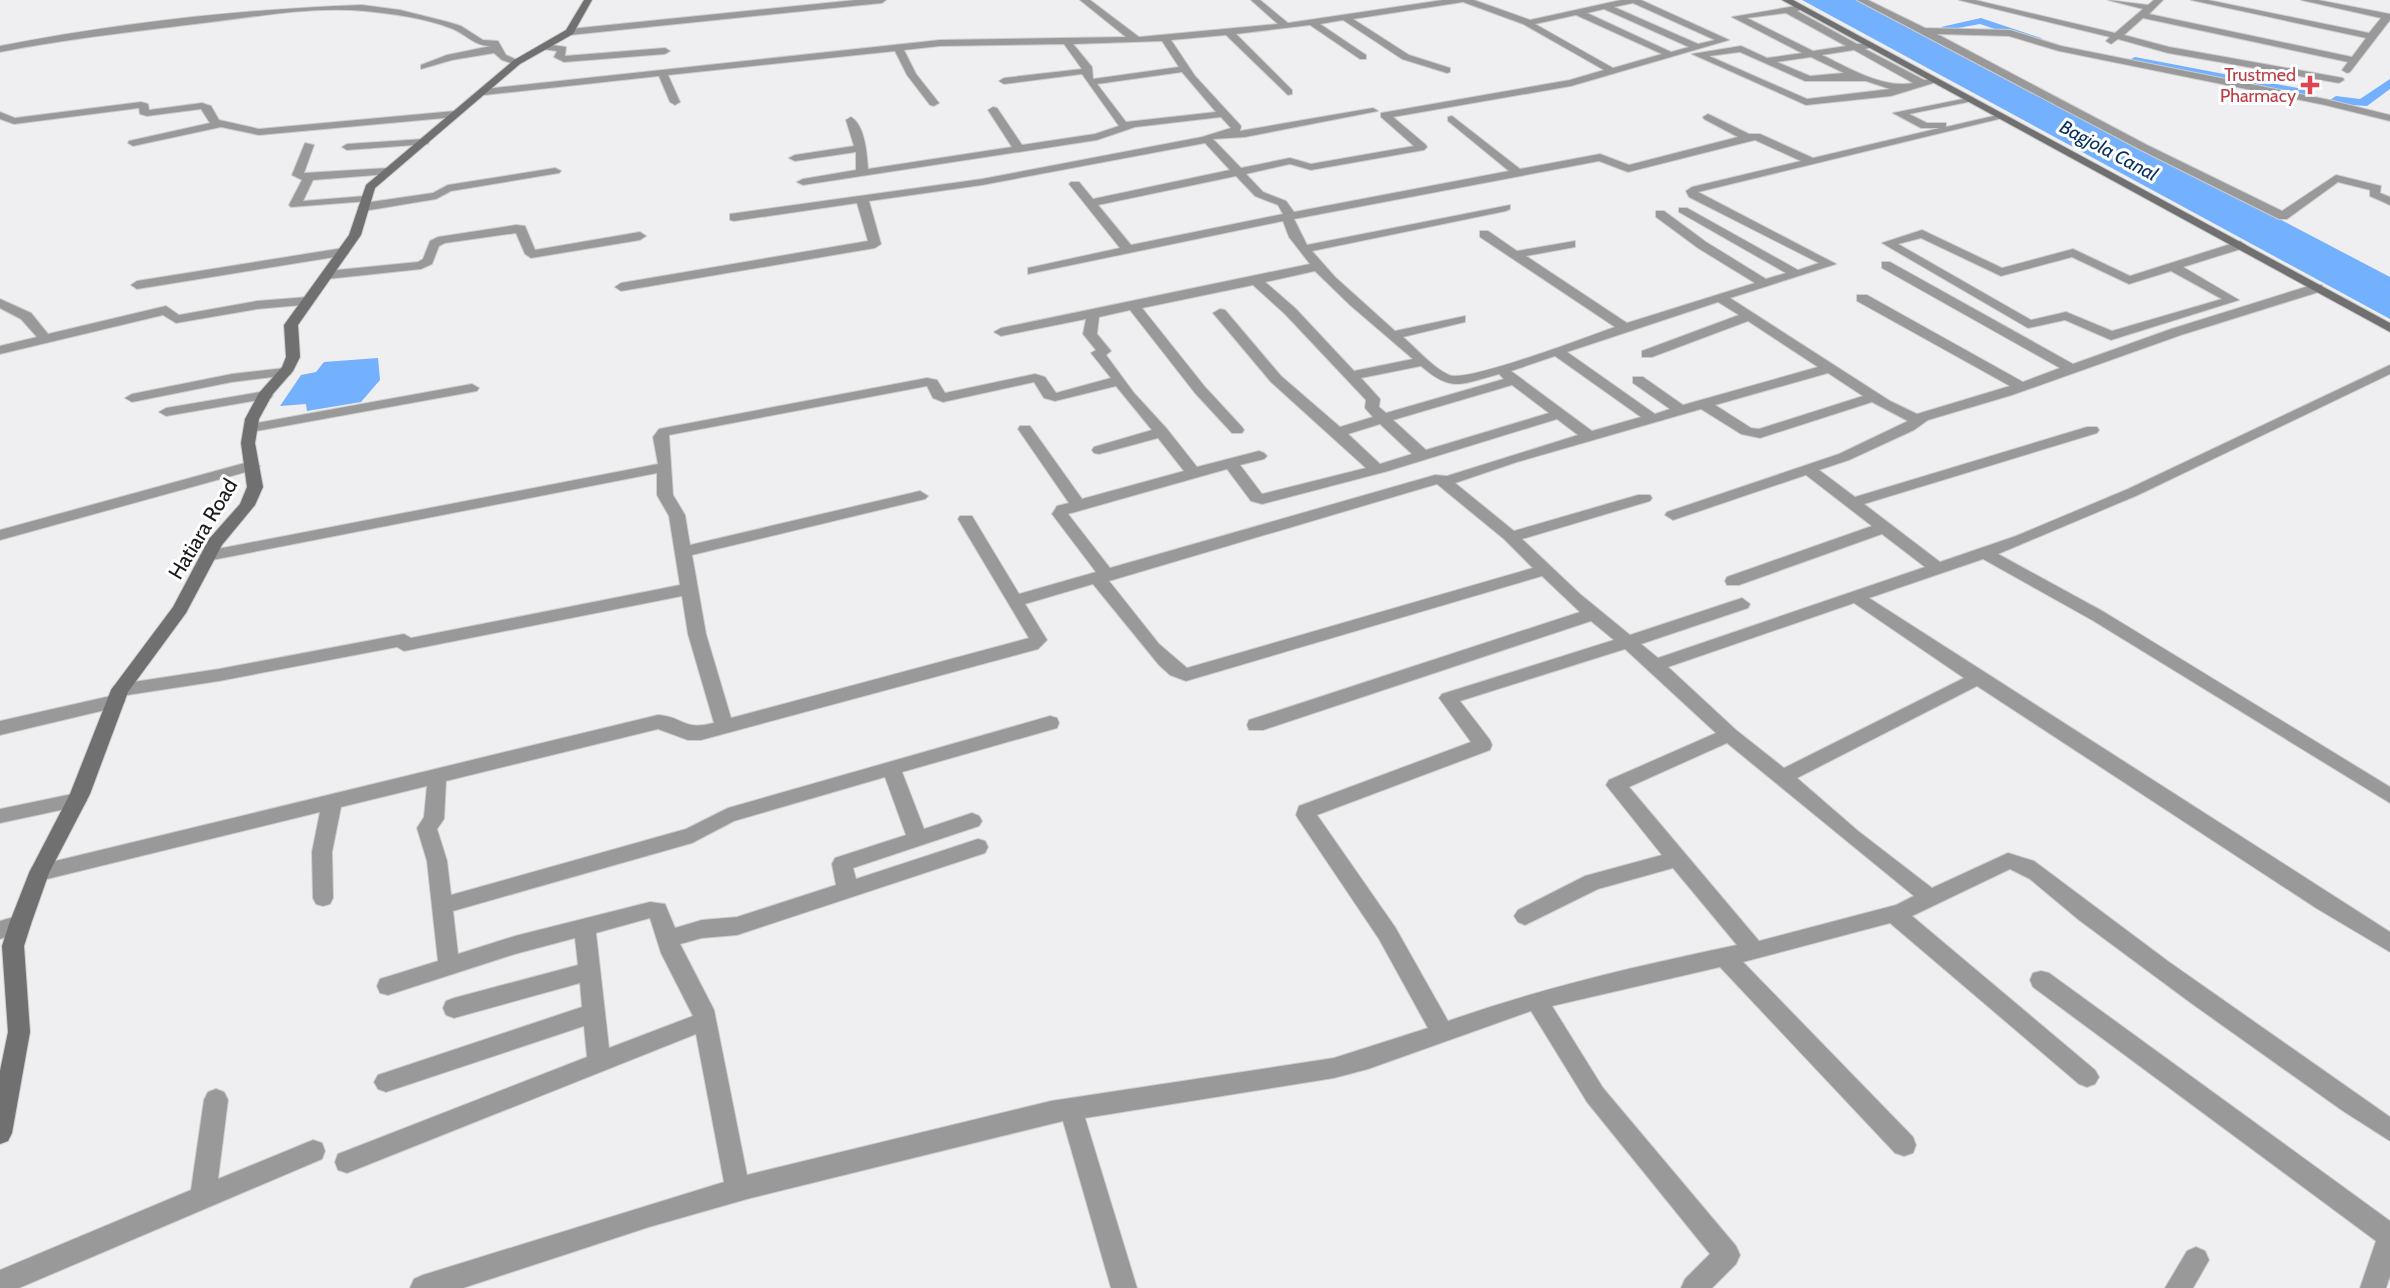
<svg xmlns="http://www.w3.org/2000/svg" width="2390" height="1288" font-family="Cabin,sans-serif">
  <rect width="100%" height="100%" fill="#efeff1"/>
  <path fill="#73b0fd" d="M1802,0H1861L2390,277V319Z
    M378,358L380,380L361,402L307,411L306,404L280,406L301,375L316,372L324,362Z"/>
  <g fill="none" stroke-linecap="round" stroke-linejoin="round">
    <path fill="#73b0fd" fill-rule="evenodd" d="M1981,18L2041,38L2043,40L2033,42L1980,24L1947,30L1941,27Z
      M2135,57L2308,90L2314,94L2308,98L2131,63V59Z
      M2390,79V89L2367,106L2336,104L2330,100L2336,96L2360,99Z"/>
    <defs>
      <path id="street" d="M856,0H886L882,3L570,35L565,32L570,29Z
        M1080,0H1090L1139,37L1278,24L1251,0H1260L1288,23L1443,0H1474L1530,20L1621,0H1641L1729,40L1571,86L1393,117L1426,145L1427,147L1424,150L1311,170L1290,164L1246,174L1263,192L1286,201L1294,212L1509,171L1448,121V117L1452,116L1520,169L1600,154L1629,165L1738,137L1704,119L1703,117L1708,114L1749,134H1760L1813,158L1940,128H1921L1893,113L1973,97V101L1909,114L1927,123H1946V127L2002,114L2007,117L1698,192L1836,264L1730,298L1890,401L1917,414L2010,386L1857,301V295H1867L2023,382L2060,368L1882,268V262H1890L2073,364L2171,329L2312,285H2322V291L2181,335L2012,395L1928,420L1914,430L1849,460L1819,470L1855,497L2087,427H2097L2099,430L2097,433L1864,504L1940,562L2016,536L2128,489L2390,365V374L2138,495L1998,554L2104,612L2390,787V803L2092,620L1983,559L1869,598L2390,932V952L2316,908L1977,686L1797,778L1858,831L1932,888L2008,853L2034,861L2169,962L2390,1117V1141L2343,1111L2191,1003L2079,920L2030,879L2010,869L1912,916L2095,1070L2099,1077L2095,1084L2087,1087L2079,1084L1890,923L1743,962L1913,1137L1916,1145L1913,1153L1904,1156L1895,1153L1720,967L1552,1006L1603,1088L1736,1246L1740,1255L1736,1264L1712,1288H1681L1685,1279L1710,1254L1587,1102L1531,1011L1368,1069L1334,1078L1085,1118L1137,1288H1111L1063,1121L747,1199L649,1227L463,1288H410L414,1279L423,1275L724,1182L696,1034L347,1173L338,1170L335,1162L338,1154L587,1057L584,1026L386,1092L378,1089L374,1082L378,1075L582,1007L580,983L454,1018L446,1015L443,1008L446,1001L454,998L578,965L575,938L515,954L388,995L380,993L377,986L380,979L438,961L427,861L417,828L424,817L427,786L341,807L332,852L333,898L330,904L323,906L316,904L313,898L312,852L320,812L39,881L32,879L29,873L32,867L39,865L658,715C685,717 682,731 714,723L688,634L682,596L404,651L397,647L219,681L121,696L125,701L122,706L0,735V721L115,695L111,690L114,686L120,684L219,669L404,634L411,638L680,585L669,516L657,495V473L207,561L199,556L207,551L658,464L653,437L659,429L664,428L927,378L937,380L945,393L1035,374L1045,377L1056,393L1111,378L1091,353L1096,350L1083,334L1086,319L1001,336L994,332L1001,328L1310,264L1289,237L1283,221L1028,274V268L1120,248L1069,184L1071,182H1079L1093,199L1230,170L1205,143L982,185L869,201L881,244L875,248L621,291L615,287L621,283L868,241L857,203L734,221L730,220V214L982,179L1202,137L1231,128L1221,117L1135,127L1097,140L803,185L797,182L803,179L856,170V152L795,161L789,158L795,155L854,146L846,120L851,117C865,125 867,154 868,169L1012,147L988,110L993,107L997,108L1022,145L1095,134L1119,126L1082,74L1004,84L999,81L1004,78L1082,69L1064,44L940,46L904,50L916,74L939,103L934,106L930,105L907,75L895,51L668,75L680,102L675,105L670,102L659,76L484,95L479,92L484,89L940,40L1126,37ZM1463,2L1523,24L1604,70L1570,80L1381,113V117L1414,146L1311,164L1290,158L1241,168L1213,139L1245,137L1378,111L1373,108L1240,131L1241,126L1195,76L1171,40L1226,35L1288,95L1292,94V90L1236,34L1310,25L1360,59H1366V55L1320,24L1343,20L1402,59L1447,73L1450,72V68L1409,55L1353,19ZM1633,3L1715,40L1698,44L1614,7ZM1604,9L1689,47L1671,52L1587,13ZM1576,15L1662,54L1613,68L1535,24ZM1162,41L1179,67L1093,79L1092,67L1073,44ZM1182,72L1216,112L1126,122L1097,84ZM1755,140L1801,161L1692,187L1686,191L1689,197L1819,263L1798,270L1687,208H1679V212L1786,273L1766,279L1706,242L1664,211H1656V217L1698,248L1755,283L1627,323L1526,256L1575,247V241L1517,251L1488,231H1480V237L1615,327C1589,336 1467,383 1449,375C1433,368 1417,349 1403,337L1465,322V316L1395,331L1335,277L1312,251L1506,211L1510,209V205L1307,245L1294,219L1599,161L1628,172ZM1236,176L1255,196L1278,205L1283,214L1131,245L1098,205ZM1315,271L1350,305L1413,359L1354,371L1295,308L1265,282ZM1253,285L1285,314L1366,400L1365,408L1373,417L1340,427L1281,376L1225,310L1220,309L1213,313L1271,382L1366,468L1262,494L1240,465L1264,459L1267,456L1264,453L1259,451L1197,467L1167,429L1134,393L1106,355L1111,351L1097,334L1099,317L1130,310L1195,393L1232,433H1242L1244,430L1242,427L1205,387L1142,308ZM1718,302L1739,315L1642,351V357H1652L1748,321L1818,367L1683,405L1643,377H1633V383L1670,409L1655,414L1567,352ZM1555,356L1641,417L1592,431L1511,371ZM1421,366C1452,393 1462,384 1499,374L1504,379L1386,413L1379,407L1380,399L1361,378ZM1828,373L1863,396L1759,429L1751,428L1715,405ZM1034,382L1044,398L1055,401L1116,386L1152,430L1094,447L1092,450L1094,453L1099,454L1158,438L1184,471L1082,499L1030,426H1020L1018,429L1069,503L1057,506L1052,514L1096,572L1019,594L972,516H960L958,519L1029,638L731,718L706,634L692,555L925,499L928,496L920,491L690,545L685,515L673,495L669,435L927,386L933,398L943,402ZM1512,385L1549,413L1426,450L1393,420ZM1872,402L1908,421L1839,454L1667,512L1665,515L1673,520L1679,518L1806,475L1872,526L1727,577L1725,581L1727,585H1739L1882,534L1925,567L1658,658L1641,644L1748,608L1750,604L1742,598L1630,635L1580,594L1522,539L1650,501L1652,498L1650,495H1638L1514,531L1455,483L1517,462L1701,409L1741,434L1760,438ZM1557,419L1578,435L1447,476L1435,475L1110,568L1068,514L1227,469L1251,501L1262,504L1388,471ZM1380,424L1412,454L1380,464L1348,434ZM1437,484L1504,539L1533,568L1187,668L1159,644L1109,581ZM1542,576L1580,612L1249,720L1247,725L1249,730H1263L1591,621L1614,640L1442,694L1439,698L1442,702L1471,742L1299,806L1296,815L1299,820L1379,939L1428,1028L1334,1058L1051,1101L747,1175L714,1010L680,944L702,938L737,935L985,853L988,847L985,841L978,839L856,879L853,868L979,826L982,821L979,816L972,813L924,829L902,772L1057,728L1059,723L1057,718L1050,716L728,808L686,829L451,895L447,861L437,829L444,819L446,781L658,729L688,740H701L1038,649L1047,640L1025,604L1093,584L1159,665L1170,675L1186,681ZM1854,603L1964,678L1784,768L1736,730L1668,667ZM1625,649L1716,733L1609,780L1606,785L1662,855L1585,876L1518,910L1514,916L1518,922L1525,925L1598,889L1673,868L1737,945C1637,966 1545,987 1448,1021L1395,927L1317,815L1490,750L1492,745L1490,740L1460,701ZM1727,743L1914,896L1896,905L1759,941L1629,787ZM885,777L906,835L835,858L832,864L836,885L737,917L702,920L675,928L665,904L650,902L515,936L458,954L453,911L692,843L734,821ZM650,918L661,953L693,1016L609,1048L596,933Z
        M1857,0H1868L1925,28L2010,30L2061,46L2325,99L2390,115V121L2325,105L2059,51L2009,36L1937,34L2147,145L2282,211L2336,175L2381,186L2380,193L2390,197V205L2370,196V190L2338,182L2287,219H2279L2139,149Z
        M1959,0H1975L2115,33L2143,9L2108,0L2148,5L2154,0H2163L2149,14L2352,57L2366,38L2191,0H2208L2369,33L2381,18L2301,0H2318L2390,14V20L2350,72L2347,73L2342,70L2348,62L2143,18L2124,35L2169,47L2343,78L2344,80L2339,83L2168,53L2118,39L2111,44L2106,41L2110,37Z
        M362,5L400,10L448,22L461,26L483,40L498,41L506,55L522,62L517,65L502,60L494,53L452,60L421,69V65L447,55L491,46C474,46 467,35 453,29C426,18 393,14 365,11C314,6 261,16 211,22C140,31 70,38 0,52V46C119,23 241,9 362,5Z
        M1801,5L1806,8L1797,11L1857,44L1873,43V47L1865,49L1924,80L1935,78L1940,81L1891,96L1806,105L1692,54L1741,46L1767,58L1802,53L1732,17ZM1786,13L1846,46L1813,51L1747,18ZM1854,50L1913,83C1883,89 1849,68 1822,55ZM1740,52L1805,81H1866L1890,89L1807,99L1709,56ZM1811,57L1844,73L1810,76L1777,62Z
        M545,44L566,47L565,56L665,48L670,51L665,54L564,62L554,57L557,51L542,49V45Z
        M141,102L148,104L149,110L202,103L211,106L219,120L259,129L455,111L460,114L455,117L259,135L221,127L133,146L128,143L129,141L210,123L201,109L147,116L140,114L139,108L14,124L0,119V112L15,118Z
        M424,139L429,142L428,144L347,150L342,147L347,144Z
        M305,143L314,145L304,173L388,168L394,171L388,174L313,180L303,201L365,196L369,197V201L291,207L289,205L302,180L292,175Z
        M555,168L561,171L559,173L451,191L436,199L364,211L358,207L364,203L433,193L448,185Z
        M516,225L525,226L535,250L640,232L646,236L640,240L531,258L525,254L516,233L445,243L439,246L432,264L421,269L327,279L321,275L327,271L418,262L423,259L430,241L438,237Z
        M1922,230L2002,268L2073,249L2130,276L2240,241L2246,245L2244,248L2183,267L2239,300L2111,340L2065,320L2028,328L1882,243ZM1921,238L2001,276L2072,257L2129,284L2171,271L2222,299L2112,331L2066,312L2031,320L1898,244Z
        M343,248L349,252L347,255L137,289L131,285L137,281Z
        M308,297L313,298V304L257,309L176,323L163,315L0,354V346L37,337L21,319L0,308V299L31,313L48,334L166,306L179,315L257,301Z
        M285,368L292,372L290,375L232,382L132,402L125,398L132,394L232,374Z
        M472,384L479,388L477,391L251,432L244,428L251,424Z
        M266,391L273,395L271,398L166,416L159,412L166,408Z
        M252,461L260,466L257,469L0,540V530Z
        M77,793L84,795L87,800L84,805L0,823V809Z
        M20,915L28,918L31,924L28,930L0,939V921Z
        M2041,971L2049,973L2390,1221V1276L2386,1288H2360L2376,1241L2033,987L2030,980L2033,973Z
        M216,1089L224,1092L228,1100L218,1179L313,1140L322,1143L325,1151L322,1159L19,1288H0V1270L191,1190L204,1100L208,1092Z
        M2196,1247L2205,1251L2209,1260L2193,1288H2165L2187,1251Z"/>
      <path id="secondary" d="M584,0H592L573,34L520,64L375,188L361,235L298,325L300,357L293,371L272,395L259,419L255,443L263,487L255,505L222,545L186,613L128,692L90,794L49,873L31,924L24,946L30,1032L12,1133L8,1141L0,1144V1071L8,1032L2,946L9,924L29,873L70,794L111,690L173,607L209,539L240,504L247,487L241,443L245,419L259,393L282,367L286,357L284,325L349,235L366,185L514,60L566,30Z
        M1782,0H1793L2390,323V332Z"/>
    </defs>
    <use href="#street" stroke="#cdcdcf" stroke-width="2"/>
    <use href="#secondary" stroke="#cdcdcf" stroke-width="2"/>
    <use href="#street" fill="#9a9999" fill-rule="evenodd"/>
    <use href="#secondary" fill="#717070" fill-rule="evenodd"/>
  </g>
  <path fill="#e0444e" stroke="#fff" stroke-width="2.5" d="M2306.5 74.5h7v7h7v7h-7v7h-7v-7h-7v-7h7z"/>
  <g text-anchor="middle" stroke-width="6" stroke-linejoin="round" paint-order="stroke">
    <g font-size="18" fill="#be3a42" stroke="#fff" text-anchor="end">
      <text x="2296" y="81">Trustmed<tspan x="2296" dy="21">Pharmacy</tspan></text>
    </g>
    <g font-size="19" font-style="italic" fill="#063160" stroke="#fff">
      <text transform="translate(2109 150) rotate(28)" y="7">Bagjola Canal</text>
    </g>
    <g font-size="21" fill="#191a1a" stroke="#fff">
      <text transform="translate(203 529) rotate(-59)" y="7">Hatiara Road</text>
    </g>
  </g>
</svg>
